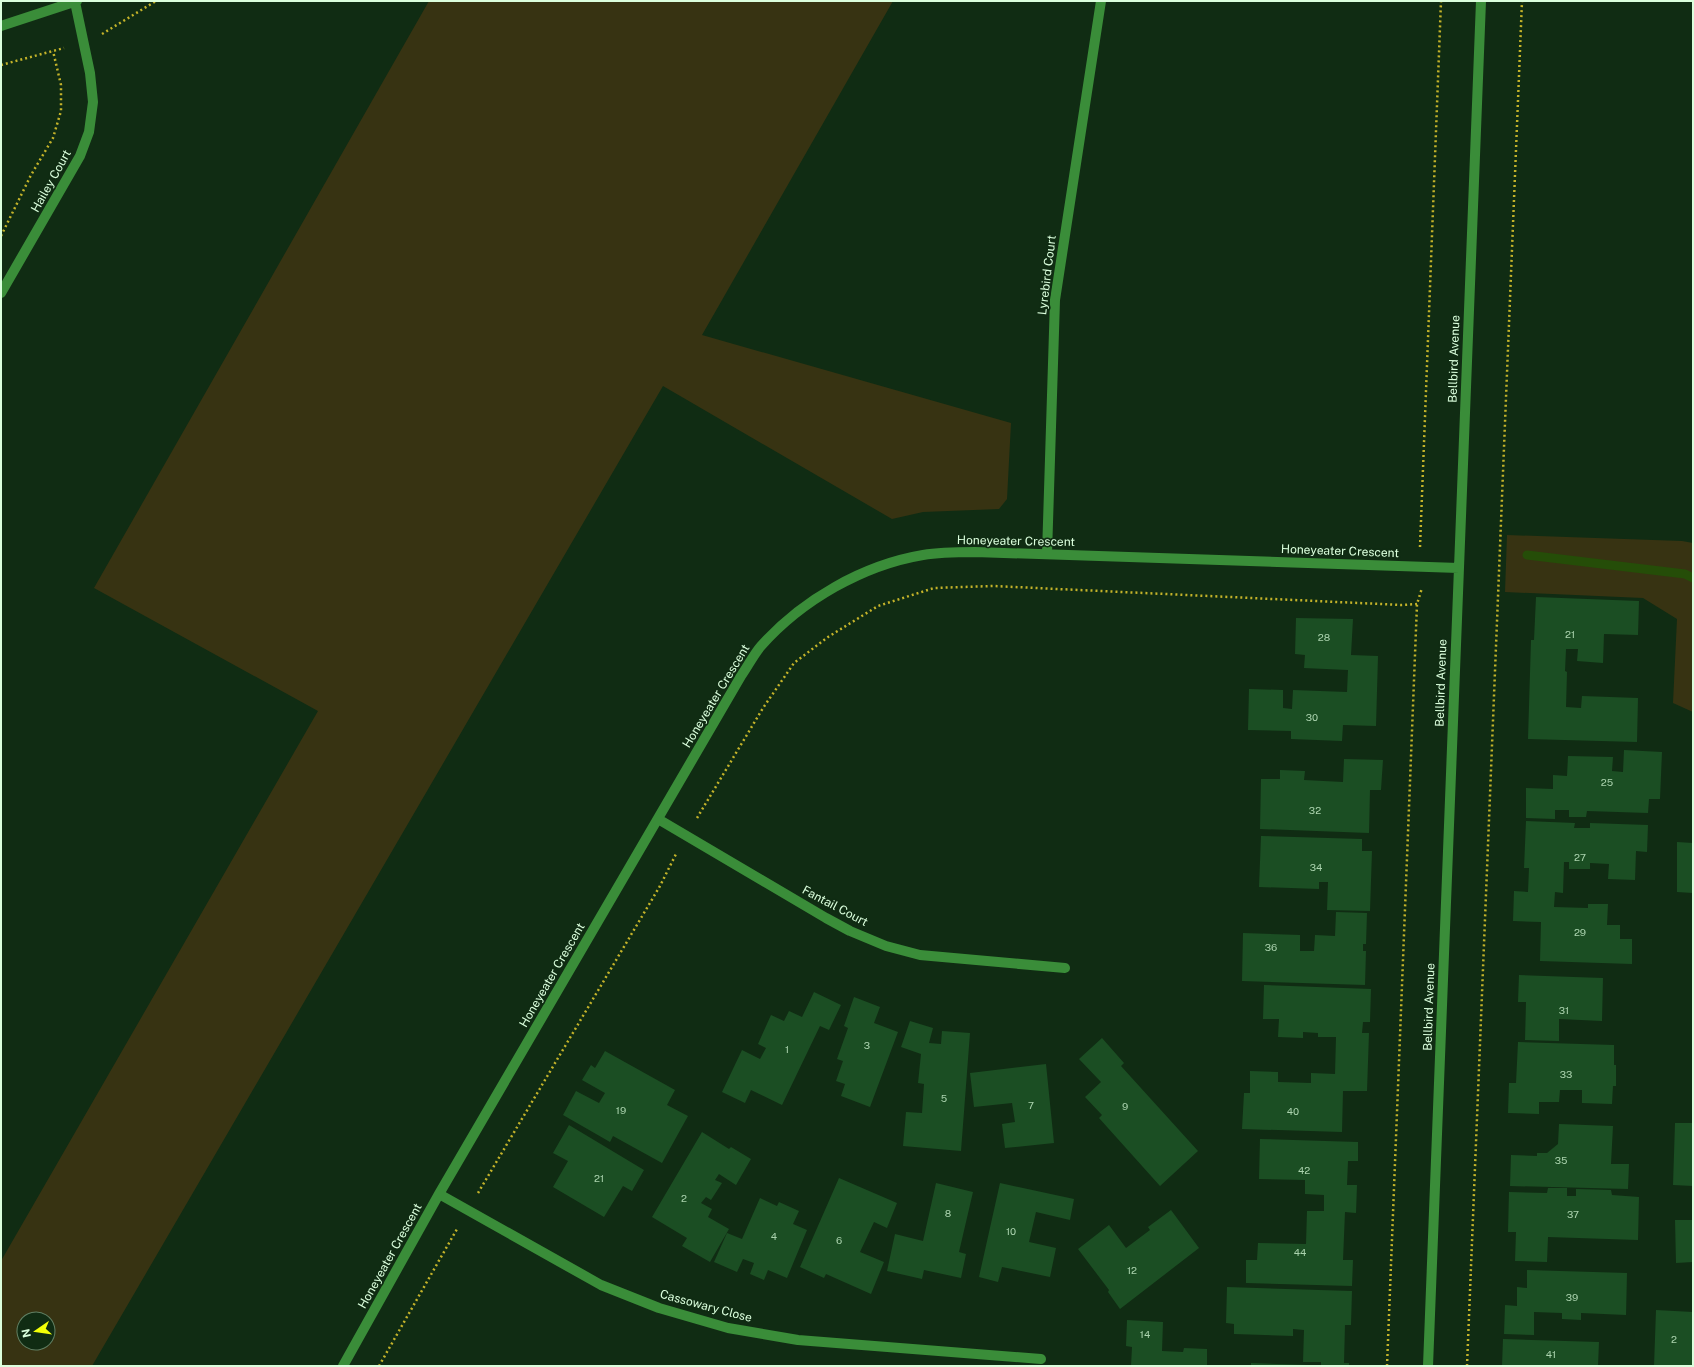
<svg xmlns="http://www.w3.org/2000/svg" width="1694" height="1367" font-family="'Public Sans',sans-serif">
  <rect width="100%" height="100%" fill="#102c13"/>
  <path fill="#373312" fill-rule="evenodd" d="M429,1H893L702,335L1011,423L1007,499L999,509L923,512L892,519L663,386L92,1366H1V1261L318,711L94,588ZM24,1319H48V1343H24Z
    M1507,535L1682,541L1693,543V712L1673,703L1677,619L1643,598L1505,592Z"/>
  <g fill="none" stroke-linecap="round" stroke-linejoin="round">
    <path stroke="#254d08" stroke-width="9" d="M1527,555L1685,574L1693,578"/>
  </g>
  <path fill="#1b4e23" d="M1536,597L1639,601L1638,635L1604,634L1603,663L1577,661L1578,649H1566L1565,671L1567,672L1566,707L1581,708L1582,696L1638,698L1637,742L1528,739L1531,640H1534Z
    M1296,618L1353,619L1351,655L1378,656L1376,726L1343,725L1342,741L1291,739V731L1248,730L1249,689L1283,690V708L1292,709L1293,690L1347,692L1348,670L1304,668L1305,655L1295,654Z
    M1624,750L1662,752L1660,799H1649L1648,813L1587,811L1586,817H1569V810H1555V819L1526,818V788L1553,789V775L1567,776L1568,756L1613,757L1612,771L1623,772Z
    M1344,759L1383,760L1381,790H1370L1369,833L1260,829L1261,779H1280V770L1305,771L1304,780L1343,782Z
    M1526,821L1575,823L1574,828H1590V823L1648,825L1647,852L1636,851L1635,880L1608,879L1609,864L1590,863V869H1569V862H1564L1563,893L1555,892L1554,907L1588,908V904H1608L1607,925H1620V939H1632V964L1540,961L1541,922L1513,921L1514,891L1528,892L1529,868H1524Z
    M1261,836L1362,839V851H1372L1370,911L1327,910L1328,882H1319V889L1259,887Z
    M1677,842L1693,843V893L1677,892Z
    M1336,912L1367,913L1366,944H1363V951H1366L1365,985L1242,981L1243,933L1300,935V951H1314L1315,935L1335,936Z
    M1519,975L1603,978L1602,1021L1559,1019V1041L1525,1040L1526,1002H1518Z
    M1264,985L1371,989L1370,1022H1363L1362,1033H1369L1367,1091H1343L1342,1132L1242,1129L1244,1093H1250V1071L1278,1072V1082L1311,1083V1073L1335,1074L1336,1037H1318V1033L1303,1032V1038L1278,1037L1279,1019H1263Z
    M814,992L841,1005L829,1030L820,1026L782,1105L751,1090L745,1103L722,1092L742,1050L760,1059L766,1048L758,1044L771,1015L784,1021L789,1011L802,1017Z
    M854,997L880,1007L874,1023L898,1032L870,1107L841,1096L845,1084L836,1081L843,1061L837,1059L848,1028L844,1026Z
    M910,1021L933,1028L929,1043L941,1044L942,1031L970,1033L961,1151L903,1146L906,1112L922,1113L924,1084L918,1083L921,1054L901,1047Z
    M1102,1038L1124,1063L1121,1066L1198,1151L1160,1186L1099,1118L1102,1115L1085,1097L1101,1082L1079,1059Z
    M1518,1042L1614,1045V1065H1616V1086H1613L1612,1104L1582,1103V1090H1560L1559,1102H1539V1114L1508,1113L1509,1083H1516Z
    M605,1051L675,1090L667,1105L688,1116L662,1163L613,1136L610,1142L563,1115L576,1091L599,1103L605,1093L582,1080L591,1065L595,1068Z
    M1046,1064L1054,1143L1005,1148L1002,1124L1015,1122L1012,1103L974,1107L970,1073Z
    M1675,1123H1693V1186L1673,1185Z
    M1559,1124L1613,1126L1611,1164H1629L1628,1189L1510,1186L1511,1155L1537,1156V1153H1547L1558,1144Z
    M569,1125L644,1170L632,1191L623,1186L604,1217L553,1187L568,1161L553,1153Z
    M702,1132L729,1149L731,1147L751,1159L736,1185L719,1174L715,1180L722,1183L711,1200L706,1197L701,1203L712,1209L708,1217L729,1229L710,1262L682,1246L687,1238L652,1217Z
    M1260,1139L1358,1142V1161H1348L1347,1185H1357L1356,1213L1345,1212L1343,1260H1353L1352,1286L1246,1283V1260H1257L1258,1243L1306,1244L1307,1211H1324V1195L1305,1194V1180L1259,1179Z
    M839,1178L897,1203L887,1228L874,1222L860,1252L884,1262L871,1294L826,1274L824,1278L800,1267Z
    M936,1183L973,1192L959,1252L966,1254L961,1278L924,1270L922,1279L887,1271L895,1234L923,1241Z
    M1000,1183L1074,1199L1070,1220L1036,1212L1029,1242L1056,1248L1050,1277L1002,1267L998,1282L979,1277Z
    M1548,1188H1567V1196H1576V1189L1611,1190L1612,1195L1639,1197L1638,1240L1548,1237L1547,1262L1515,1261L1516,1232H1508L1509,1192L1547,1193Z
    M760,1198L777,1206L779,1202L799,1211L793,1224L807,1230L787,1278L768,1270L764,1280L750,1274L754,1263L743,1259L737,1272L714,1262L727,1233L742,1239Z
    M1171,1210L1199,1248L1120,1309L1108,1292L1109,1290L1078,1249L1109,1225L1126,1248L1150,1230L1148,1227Z
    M1675,1220H1693V1262L1676,1263Z
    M1527,1270L1627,1273L1626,1315L1581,1313V1320L1562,1319V1313L1534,1312V1335L1504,1334L1505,1305L1517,1306V1287L1527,1288Z
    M1227,1287L1352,1291L1351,1325H1345L1344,1363H1349V1366H1321V1362H1303L1304,1330L1293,1329V1336L1234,1334V1324L1226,1323Z
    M1656,1310L1693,1312V1366H1654Z
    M1127,1320L1163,1322L1162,1351L1183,1352L1184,1348L1207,1349V1366H1131L1132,1347L1126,1346Z
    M1503,1339L1599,1342L1598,1366H1502Z
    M1251,1363L1310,1365V1366H1251Z"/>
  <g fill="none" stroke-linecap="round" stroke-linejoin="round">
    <path stroke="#c4b32a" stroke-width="2.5" stroke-dasharray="2 3" stroke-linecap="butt" d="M102,34L156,1
      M1,65L64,48
      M1,236L31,175L53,138L61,111V85L53,51
      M1420,547L1441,1
      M697,818L763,708L794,663L828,637L878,606L934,588L993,586L1402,605L1417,604
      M478,1193L660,886L676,854
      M379,1366L457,1229
      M1387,1366L1417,604L1422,588
      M1467,1366L1522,1"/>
    <path stroke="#3a8d39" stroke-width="10" d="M1,26L77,1
      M1,293L80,156L89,132L93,102L90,73L75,2
      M1047,554L1055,300L1101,1
      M658,819L826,918L850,931L886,946L920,955L1065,968
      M439,1194L601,1285L659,1308L728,1328L798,1340L1041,1359
      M343,1366L439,1194L741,676C748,666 754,654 761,646C802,600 863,565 923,555C940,552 958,552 975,552L1459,568
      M1428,1366L1481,1"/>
  </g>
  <g text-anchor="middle" stroke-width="3.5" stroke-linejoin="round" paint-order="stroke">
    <g font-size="10" fill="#abd3ae">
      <text x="1570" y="638">21</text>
      <text x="1324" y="641">28</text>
      <text x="1312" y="721">30</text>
      <text x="1607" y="786">25</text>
      <text x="1315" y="814">32</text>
      <text x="1580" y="861">27</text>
      <text x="1316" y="871">34</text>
      <text x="1580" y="936">29</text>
      <text x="1271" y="951">36</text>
      <text x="1564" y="1014">31</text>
      <text x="867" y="1049">3</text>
      <text x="787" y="1053">1</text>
      <text x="1566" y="1078">33</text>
      <text x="944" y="1102">5</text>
      <text x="1031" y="1109">7</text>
      <text x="1125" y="1110">9</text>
      <text x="621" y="1114">19</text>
      <text x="1293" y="1115">40</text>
      <text x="1561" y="1164">35</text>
      <text x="1304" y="1174">42</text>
      <text x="599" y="1182">21</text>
      <text x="684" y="1202">2</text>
      <text x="948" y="1217">8</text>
      <text x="1573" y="1218">37</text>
      <text x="1011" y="1235">10</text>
      <text x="774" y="1240">4</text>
      <text x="839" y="1244">6</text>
      <text x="1300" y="1256">44</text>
      <text x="1132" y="1274">12</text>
      <text x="1572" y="1301">39</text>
      <text x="1145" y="1338">14</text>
      <text x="1674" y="1343">2</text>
      <text x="1551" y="1358">41</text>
    </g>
    <g font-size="12" fill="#dbffdd" stroke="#102c13">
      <text transform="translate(51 181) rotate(-61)" y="4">Hailey Court</text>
      <text transform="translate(1047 275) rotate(-83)" y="4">Lyrebird Court</text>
      <text transform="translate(1454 359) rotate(-88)" y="4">Bellbird Avenue</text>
      <text transform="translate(1016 541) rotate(1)" y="4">Honeyeater Crescent</text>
      <text transform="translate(1340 551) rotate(2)" y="4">Honeyeater Crescent</text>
      <text transform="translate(1441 683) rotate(-88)" y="4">Bellbird Avenue</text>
      <text transform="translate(716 696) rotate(-59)" y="4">Honeyeater Crescent</text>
      <text transform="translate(835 906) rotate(28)" y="4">Fantail Court</text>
      <text transform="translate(552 975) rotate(-60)" y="4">Honeyeater Crescent</text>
      <text transform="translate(1429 1007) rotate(-88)" y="4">Bellbird Avenue</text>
      <text transform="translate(390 1256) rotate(-61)" y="4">Honeyeater Crescent</text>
      <text transform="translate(706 1306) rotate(15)" y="4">Cassowary Close</text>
    </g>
  </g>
  <rect width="1694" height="1367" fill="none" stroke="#dbffdd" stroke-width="4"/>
  <g transform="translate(36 1331) rotate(257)"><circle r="19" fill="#102c13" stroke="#618064"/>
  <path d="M0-3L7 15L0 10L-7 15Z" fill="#f3ff07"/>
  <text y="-6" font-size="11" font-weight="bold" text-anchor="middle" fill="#dbffdd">N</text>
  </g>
</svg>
